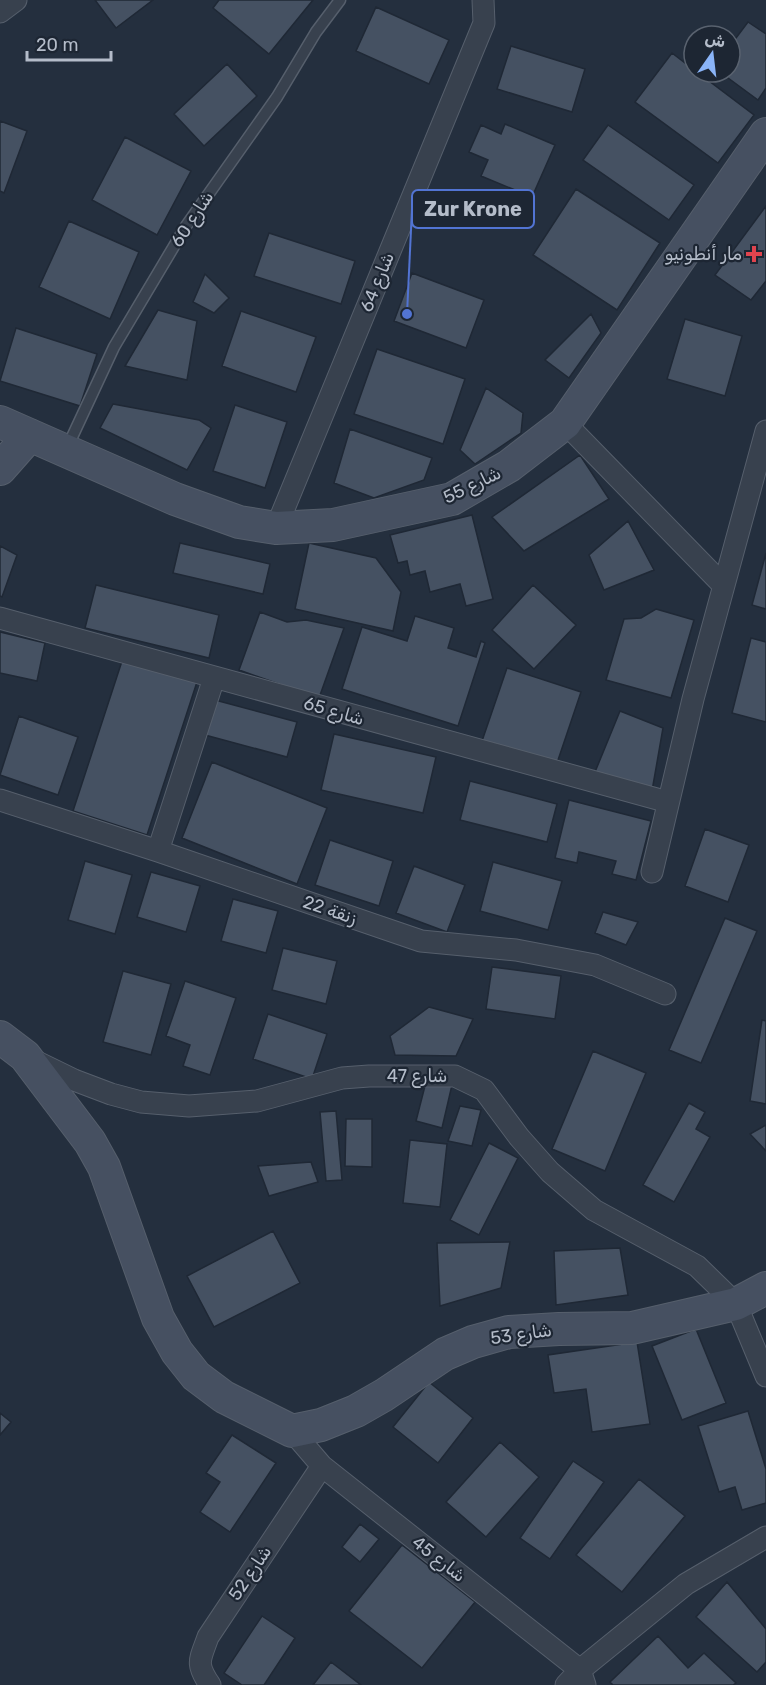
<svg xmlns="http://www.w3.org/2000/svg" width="766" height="1685" font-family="Rubik,'Noto Sans Arabic',sans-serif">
  <rect width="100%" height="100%" fill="#242f3e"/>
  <path fill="#455162" stroke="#1f2835" stroke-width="1.5" d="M95,0H153L116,28Z
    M219,0H313L269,54L213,8Z
    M376,7L449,40L429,84L356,51Z
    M748,22L766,34V88L758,100L720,72H730V46Z
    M511,46L585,69L572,112L497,89Z
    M672,53L694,70V72H697L754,115L718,163L635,102Z
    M227,64L257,96L204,146L174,114Z
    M0,121L27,131L4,193L0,191Z
    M505,124L555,145L532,197L481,176L488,160L469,152L481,125L501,134Z
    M608,125L694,185L669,220L583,160Z
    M125,137L191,171L157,235L92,200Z
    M576,189L660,243L617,310L533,255Z
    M766,206V281L751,300L715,275Z
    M69,221L139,252L110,319L39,287Z
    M269,233L355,261L341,304L254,276Z
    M412,273L484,300L466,348L394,321Z
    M205,274L229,298L214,313L193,302Z
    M158,310L197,321L187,380L125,366Z
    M241,311L316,337L296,392L222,366Z
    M591,314L601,333L569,378L545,360Z
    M685,319L742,336L725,396L667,379Z
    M16,328L97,354L80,406L0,381Z
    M377,349L465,379L443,444L354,414Z
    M486,388L523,413L521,433L475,464L460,450Z
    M113,404L199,420L211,428L187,470L100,428Z
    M235,405L287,422L265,488L213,471Z
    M350,429L432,458L424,480L374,498L334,483Z
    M580,455L609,499L524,551L492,517Z
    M472,515L493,599L466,606L460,584L430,592L425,571L410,575L407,561L398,563L390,535Z
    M628,521L654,570L604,590L589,555Z
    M180,543L270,564L263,594L173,573Z
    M309,543L376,558L401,592L393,631L295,609Z
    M0,546L17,555L2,597L0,596Z
    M766,553V609L752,605Z
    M96,585L219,615L209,658L85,628Z
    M533,585L576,625L534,669L492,630Z
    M656,609L694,620L671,698L606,680L624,619L641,618Z
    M260,612L287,622L306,620L344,628L319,698L239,670Z
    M415,616L454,628L448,648L476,657L481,641L485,643L458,726L342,689L362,627L407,641Z
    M0,632L45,643L37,681L0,673Z
    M751,638L766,642V722L732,713Z
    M123,658L197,682L147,835L73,811Z
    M507,668L581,692L556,766L482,741Z
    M215,700L297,722L287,757L205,735Z
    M620,711L663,728L652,791L595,772Z
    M19,716L78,737L58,795L0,775Z
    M334,734L436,757L423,813L321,790Z
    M212,762L327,808L297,884L182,838Z
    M470,781L557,804L547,842L460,820Z
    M569,800L651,821L636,880L612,874L616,861L579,852L577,863L555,858Z
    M705,829L749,845L728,902L685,886Z
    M330,840L393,861L379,906L315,885Z
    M85,861L132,875L115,934L68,920Z
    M493,862L562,881L548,930L480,911Z
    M414,866L465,885L447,932L396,913Z
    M151,872L200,886L186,932L137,917Z
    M233,899L278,911L266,953L221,941Z
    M603,912L638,922L626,945L595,933Z
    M725,918L757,931L701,1063L669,1050Z
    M283,948L337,961L326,1004L272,990Z
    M492,967L561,976L555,1019L486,1009Z
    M123,971L171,984L151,1055L103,1042Z
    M185,981L236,998L210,1075L183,1066L190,1045L166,1036Z
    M429,1007L473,1019L456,1056L395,1055L390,1036Z
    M268,1014L327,1034L312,1079L253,1059Z
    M762,1020L766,1021V1104L750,1101Z
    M593,1051L646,1073L605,1171L552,1149Z
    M427,1078L452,1085L442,1128L416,1121Z
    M689,1103L705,1112L696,1129L710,1137L674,1202L643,1185Z
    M460,1106L481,1110L472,1146L448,1141Z
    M336,1111L342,1180L326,1181L320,1112Z
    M346,1119H372V1167L345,1166Z
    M766,1125V1151L750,1134Z
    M410,1140L447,1144L440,1207L403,1203Z
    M489,1143L518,1158L479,1235L450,1220Z
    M311,1162L318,1182L269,1196L258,1166Z
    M273,1231L300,1283L214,1327L187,1276Z
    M510,1242L501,1288L440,1306L437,1243Z
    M620,1248L628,1295L556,1305L554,1251Z
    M696,1329L726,1403L682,1420L652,1346Z
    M637,1342L650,1424L592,1432L586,1389L554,1393L548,1355Z
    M429,1382L473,1418L438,1463L393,1427Z
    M748,1411L766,1469V1503L742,1510L735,1487L719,1492L698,1426Z
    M0,1413L11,1422L0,1435Z
    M232,1435L276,1463L230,1532L200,1512L220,1482L206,1473Z
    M500,1442L539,1477L486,1537L446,1502Z
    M573,1461L604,1482L550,1559L520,1538Z
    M639,1479L685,1516L622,1592L576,1555Z
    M360,1524L379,1539L360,1562L342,1547Z
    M402,1545L475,1602L422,1668L349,1611Z
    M727,1582L766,1629V1662L757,1672L696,1617Z
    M262,1616L295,1638L264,1685H242L224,1673Z
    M658,1636L688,1668L704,1653L736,1683L733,1685H613L610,1682Z
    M331,1662L361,1685H313Z"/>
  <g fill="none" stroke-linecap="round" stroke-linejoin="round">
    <defs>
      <path id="lane" d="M66,450L114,347L186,226L277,97L316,32L340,0"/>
      <path id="street" d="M0,12L16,0
        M565,423L723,585
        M276,528L484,23L483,0
        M0,618L668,802
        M0,800L158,851L421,941L516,950L595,965L665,994
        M158,851L214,678
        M652,872L693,699L766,431
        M31,1059L74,1080L111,1094L141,1102L189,1106L257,1101L342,1078L369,1076H455L484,1090L519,1137L550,1172L594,1210L697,1266L736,1304L766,1376
        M292,1431L322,1466L580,1670L585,1685
        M210,1685C195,1663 200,1660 208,1637L322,1466
        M566,1685L580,1670L686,1584L766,1537"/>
      <path id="secondary" d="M0,422L175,499L239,522L276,528L333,525L452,499L509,466L565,423L766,134
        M0,469L30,435
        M0,1037L25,1056L90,1142L104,1167L158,1318L177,1352L196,1376L224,1397L292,1431L321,1425L356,1411L384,1395L445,1354L473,1342L509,1332L559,1329L632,1328L736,1304L766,1288"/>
    </defs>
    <use href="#lane" stroke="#565f6c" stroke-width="13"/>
    <use href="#street" stroke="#565f6c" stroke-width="23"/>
    <use href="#secondary" stroke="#565f6c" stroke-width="34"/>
    <use href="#lane" stroke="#38414e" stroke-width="10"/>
    <use href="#street" stroke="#38414e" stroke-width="21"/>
    <use href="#secondary" stroke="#465061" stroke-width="32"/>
  </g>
  <path fill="#e0444e" stroke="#1d2633" stroke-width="2" d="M751 245h6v6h6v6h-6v6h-6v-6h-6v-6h6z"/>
  <g text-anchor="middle" stroke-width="4.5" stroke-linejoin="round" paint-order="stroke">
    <g font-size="18" fill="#b4bcc9" stroke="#1d2633">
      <text transform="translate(192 219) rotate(-57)" y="6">شارع 60</text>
      <text transform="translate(377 282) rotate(-68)" y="6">شارع 64</text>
      <text transform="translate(472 485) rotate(-26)" y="6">شارع 55</text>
      <text transform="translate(334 711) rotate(16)" y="6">شارع 65</text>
      <text transform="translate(330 910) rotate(19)" y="6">زنقة 22</text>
      <text x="417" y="1082">شارع 47</text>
      <text transform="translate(521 1334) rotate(-8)" y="6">شارع 53</text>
      <text transform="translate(439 1559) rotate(38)" y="6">شارع 45</text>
      <text transform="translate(250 1573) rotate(-56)" y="6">شارع 52</text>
    </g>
    <g font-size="18" fill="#b4bcc9" stroke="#1d2633" text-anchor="end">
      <text x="742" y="260">مار أنطونيو</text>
    </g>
  </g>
  <path fill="none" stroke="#5274d3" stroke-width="2" d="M407 314L412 209"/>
  <circle fill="#5274d3" stroke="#1d2633" stroke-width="2" cx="407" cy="314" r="6"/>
  <rect fill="#1d2633" stroke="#5274d3" stroke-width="2" x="412" y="190" width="122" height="38" rx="6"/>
  <g font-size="20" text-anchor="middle" font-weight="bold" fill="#b4bcc9">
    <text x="473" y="216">Zur Krone</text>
  </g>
  <g transform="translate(712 54) rotate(14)"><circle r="28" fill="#1d2633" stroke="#59626f" stroke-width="1.5"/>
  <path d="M0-4.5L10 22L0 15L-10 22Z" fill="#8ab4f8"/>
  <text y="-9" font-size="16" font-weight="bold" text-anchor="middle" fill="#b4bcc9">ش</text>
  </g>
  <path d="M27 51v9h84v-9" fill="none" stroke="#b4bcc9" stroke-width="3"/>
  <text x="36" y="51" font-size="18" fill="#b4bcc9" stroke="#1d2633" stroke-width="4.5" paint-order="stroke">20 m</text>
</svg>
